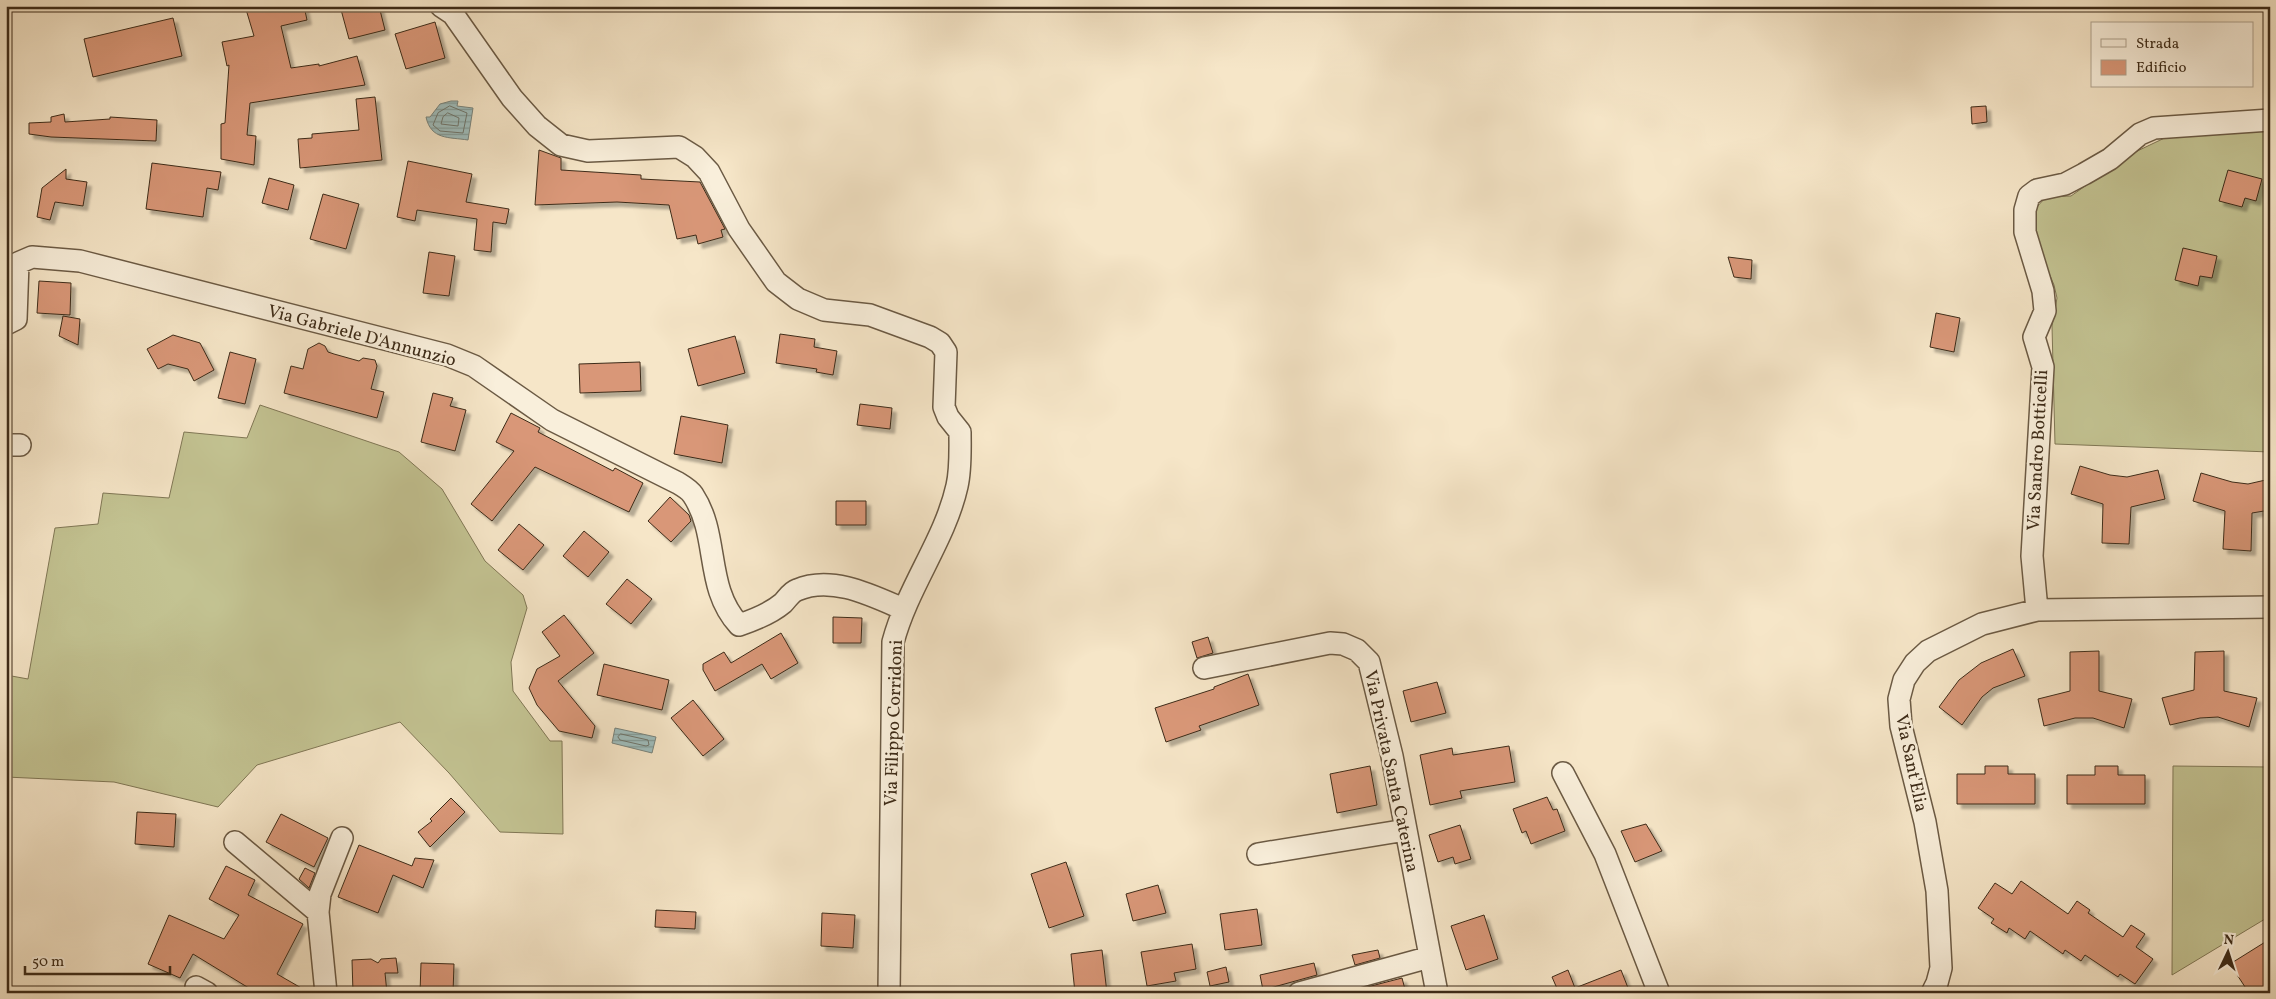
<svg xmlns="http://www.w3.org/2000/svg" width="2276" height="999" font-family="Vollkorn,serif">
  <defs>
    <pattern id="water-rules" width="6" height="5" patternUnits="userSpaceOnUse" patternTransform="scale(1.25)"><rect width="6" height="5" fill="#9fbebe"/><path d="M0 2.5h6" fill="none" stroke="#839b99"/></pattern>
    <filter id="shadow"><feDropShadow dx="4.5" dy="4.5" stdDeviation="1" flood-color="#0004"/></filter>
  </defs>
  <rect width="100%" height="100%" fill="#f6e6c8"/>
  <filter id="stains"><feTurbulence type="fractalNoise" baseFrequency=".004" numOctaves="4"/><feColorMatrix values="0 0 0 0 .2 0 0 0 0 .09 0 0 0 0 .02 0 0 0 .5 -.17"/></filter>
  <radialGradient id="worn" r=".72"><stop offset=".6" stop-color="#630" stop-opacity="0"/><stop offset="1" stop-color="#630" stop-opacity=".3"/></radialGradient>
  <path fill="#c3c392" stroke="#807755" d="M2270,129V452L2055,444L2052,326L2057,298L2054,285L2039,250L2034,227L2035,209L2046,197L2071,196L2129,155L2177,132Z
    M260,405L399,452L442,489L485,561L523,595L527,608L511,662L513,691L550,741H562L563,834L500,832L449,773L400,722L257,765L218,807L114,782L6,777V675L28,679L55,528L98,524L103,493L169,498L184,432L247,438Z
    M2173,766L2270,767V916L2172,975Z"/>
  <path fill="url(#water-rules)" stroke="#78837c" d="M451,101H458L457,106L473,108L468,140C449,137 431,140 426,117H430L440,104Z
    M615,728L656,737L652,753L612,743Z"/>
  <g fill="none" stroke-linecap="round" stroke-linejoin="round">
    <path stroke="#6e746b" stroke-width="1" d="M450,106L467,113L463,133L440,131L433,125L438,113Z
      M448,113L459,118L458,126L441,124L443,117Z
      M621,734L648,740L649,745L646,746L620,740L618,737Z"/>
  </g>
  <path fill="#d99778" stroke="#3d2b18" filter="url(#shadow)" d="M245,6H304L307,20L281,26L291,68L319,64V66L357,56L365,85L250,103L247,135L256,136L254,165L221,159V124L225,123L229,65L227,66L222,42L254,36Z
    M340,6H379L385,30L349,39Z
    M173,18L182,56L93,77L84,39Z
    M435,22L445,58L406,69L395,34Z
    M375,97L382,160L300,168L298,139L312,138V134L359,130L356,99Z
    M1986,106L1987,122L1972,124L1971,107Z
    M64,114L65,122L110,119V117L157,120L156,141L51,137L29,134V123L51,122V117Z
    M539,150L561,158V170L641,175V179L700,182L725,229L721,230L723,237L698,244L696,235L677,239L669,205L617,202L535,205Z
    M408,161L472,174L466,202L509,209L506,224L493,222L491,252L474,250L477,219L417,210L415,221L397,217Z
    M152,163L221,172L218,190L207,188L203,217L146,209Z
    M66,169V179L87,182L83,206L55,202L50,220L37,217L42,188Z
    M2228,170L2262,179L2256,201L2245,198L2242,207L2219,201Z
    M269,178L294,185L288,210L262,203Z
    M323,194L359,204L346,249L310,239Z
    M2183,248L2217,256L2212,278L2200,276L2198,286L2175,280Z
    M429,252L455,256L449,296L423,293Z
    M1728,257L1752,260L1751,279L1734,277Z
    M39,281L71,283L70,315L37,313Z
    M1936,313L1960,318L1954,352L1930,347Z
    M63,316L80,319L78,345L59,336Z
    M780,334L815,339L814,347L837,351L833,375L816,372L817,369L776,363Z
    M173,335L200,343L214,370L194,381L188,369L168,364L158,369L147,349Z
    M735,336L745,373L698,386L688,349Z
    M319,343L325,346L328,352L334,354L359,361L363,358L375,360L377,366L371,389L384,392L377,418L284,393L291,366L303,369L308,349Z
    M230,352L256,359L245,404L218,398Z
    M640,362L641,391L580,393L579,364Z
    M433,393L453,398L450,406L466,410L455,451L421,442Z
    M860,404L892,408L890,429L857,425Z
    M511,413L540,428L538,432L613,471L615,468L643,483L629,512L535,467L492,521L471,504L514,451L496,442Z
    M681,416L728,425L722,463L674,454Z
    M2080,466L2110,475L2127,477L2158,470L2165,499L2131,507L2129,544L2102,543L2103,504L2071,494Z
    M2201,473L2232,482L2248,484L2270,479V510L2252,513L2251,551L2223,549L2225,511L2193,501Z
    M670,497L689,515L691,521L671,542L648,521Z
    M836,501H866V525H836Z
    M519,524L544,545L523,570L498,550Z
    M584,531L609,552L588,577L563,556Z
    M627,579L652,599L631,624L606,604Z
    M564,615L594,653L558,681L595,726L592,738L559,731L537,705L529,688L537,669L560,656L542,632Z
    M833,617L862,618L861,643H833Z
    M781,633L798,663L771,679L762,664L715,691L703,670V664L724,652L731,663Z
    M1208,637L1213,653L1197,658L1192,642Z
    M2013,649L2025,676L1993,688L1982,697L1962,725L1939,707L1959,680L1981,663Z
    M2099,651V691L2132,699L2124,728L2093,718H2075L2044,726L2038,699L2070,691V652Z
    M2224,651V691L2257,698L2249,727L2218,717L2200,718L2170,725L2162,698L2194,690L2195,652Z
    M604,664L669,680L662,710L597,695Z
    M1248,674L1259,705L1199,726L1201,730L1166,742L1155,708L1214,689V687Z
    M1437,682L1446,713L1411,722L1403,691Z
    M693,700L724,739L703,756L671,718Z
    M1509,746L1515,782L1460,791L1462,798L1430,805L1420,755L1452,748L1453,755Z
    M1370,766L1377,805L1337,813L1330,774Z
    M1985,766H2008V774H2035V804H1957V774H1985Z
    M2095,766H2118V775H2145V804H2067V775H2095Z
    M1547,797L1553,810L1557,809L1565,831L1531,844L1526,831L1522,833L1513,809Z
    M451,798L465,812L430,847L418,832L432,821L430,819Z
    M137,812L176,814L174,847L135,844Z
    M281,814L328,838L314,867L266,842Z
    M1646,824L1662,851L1635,862L1621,831Z
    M1460,825L1471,859L1455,864L1453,857L1438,862L1429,835Z
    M359,845L412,866L415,858L434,860L423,888L393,875L378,913L338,897Z
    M1066,862L1084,916L1049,928L1031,874Z
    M226,866L255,880L248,895L303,924L277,974L310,993H257L193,954L180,978L148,964L169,915L224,939L239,915L209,899Z
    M305,868L315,873L309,888L299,879Z
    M2021,881L2068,914L2077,901L2090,910L2088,913L2123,937L2131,925L2145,934L2136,947L2153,959L2135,984L2120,974L2118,977L2085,955L2081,961L2065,950L2063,954L2030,931L2025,939L2009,928L2007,933L1991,923L1994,919L1978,908L1995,883L2012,894Z
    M1158,885L1166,913L1133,921L1126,894Z
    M1257,909L1262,945L1225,950L1220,914Z
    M656,910L696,912L695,929L655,927Z
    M822,913L855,915L853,948L821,946Z
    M1484,915L1498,959L1466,970L1451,926Z
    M2270,939V993H2249L2230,964Z
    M1192,944L1196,969L1174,973L1176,981L1147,986L1141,952Z
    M1102,950L1107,993H1075L1071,954Z
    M1378,950L1380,958L1355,965L1352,955Z
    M396,958L398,973H385L387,993H353L352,960L371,959L378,963L381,959Z
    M421,963L454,964L453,993H420Z
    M1314,963L1317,975L1263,990L1260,975Z
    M1226,967L1229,982L1210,986L1207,972Z
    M1568,970L1575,988L1621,970L1630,993H1559L1552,977Z
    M1402,978L1406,993H1348V992Z"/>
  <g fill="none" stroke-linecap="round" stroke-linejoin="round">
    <defs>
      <path id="street" d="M441,6L453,14L512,98L537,126L561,145L588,151L679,147L695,157L709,172L739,229L776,282L798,299L824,310L870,315L930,337L940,343L946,352L944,407L948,417L960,432C960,449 961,469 957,486C945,540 908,586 893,642L889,993
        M6,324L16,319L18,263L32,257L80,261L447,355L474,366L552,420L678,483C683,486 690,490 693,495C720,536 704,587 739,625C754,620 770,614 783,603C787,599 791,592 797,590C831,575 871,595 903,609
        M6,445H20
        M2037,610L2032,556L2043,367L2034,337L2045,311L2043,291L2025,232V210L2029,196L2037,190L2065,184L2084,174L2110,159L2140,134L2154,128L2270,120
        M1204,668L1330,643L1343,644L1357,650L1369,662L1392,756L1437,993
        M1563,773L1605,854L1659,993
        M235,842L318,912
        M1258,854L1406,830
        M196,987L207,993
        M326,993L318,912L320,894L342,838
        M1299,993L1430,957
        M1932,993L1937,983L1941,968L1937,891L1925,822L1901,726L1899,699L1904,680L1915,663L1928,651L1982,624L2037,610L2270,607"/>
    </defs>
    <use href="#street" stroke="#6b5a44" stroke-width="24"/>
    <use href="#street" stroke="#f9efdb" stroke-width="21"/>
  </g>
  <g text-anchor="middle" stroke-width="5" stroke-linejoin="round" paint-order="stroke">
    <g font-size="18" fill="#3d2b18" stroke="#f9efdb">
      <text transform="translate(362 335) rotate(15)" y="6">Via Gabriele D'Annunzio</text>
      <text transform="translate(2037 450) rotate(-87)" y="6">Via Sandro Botticelli</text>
      <text transform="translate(893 723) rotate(-88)" y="6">Via Filippo Corridoni</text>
      <text transform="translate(1912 763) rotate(78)" y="6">Via Sant'Elia</text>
      <text transform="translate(1392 771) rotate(78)" y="6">Via Privata Santa Caterina</text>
    </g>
  </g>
  <rect width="2276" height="999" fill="none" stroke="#f6e6c8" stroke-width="25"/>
  <rect x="8" y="8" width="2261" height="984" fill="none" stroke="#3d2b18" stroke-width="2.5"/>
  <rect x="12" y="12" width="2251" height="974" fill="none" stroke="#3d2b18"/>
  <rect x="2091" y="22" width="162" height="65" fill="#f9efdb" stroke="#aea18d"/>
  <rect x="2101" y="39" width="25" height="8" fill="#f9efdb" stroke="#aea18d"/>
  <text x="2136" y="48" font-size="15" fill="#3d2b18">Strada</text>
  <rect x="2101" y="60" width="25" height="15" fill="#d99778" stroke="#aea18d"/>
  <text x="2136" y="72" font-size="15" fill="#3d2b18">Edificio</text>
  <g transform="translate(2228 952) rotate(4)" stroke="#f9efdb" stroke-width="4" paint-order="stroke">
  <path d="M0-4L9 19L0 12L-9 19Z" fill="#3d2b18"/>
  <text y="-8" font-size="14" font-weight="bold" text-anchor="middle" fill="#3d2b18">N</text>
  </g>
  <path d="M25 966v8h145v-8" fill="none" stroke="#3d2b18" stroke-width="2.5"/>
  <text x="32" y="966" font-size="15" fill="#3d2b18" stroke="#f9efdb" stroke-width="4" paint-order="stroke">50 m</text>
  <rect width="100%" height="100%" filter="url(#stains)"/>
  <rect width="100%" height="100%" fill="url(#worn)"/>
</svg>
